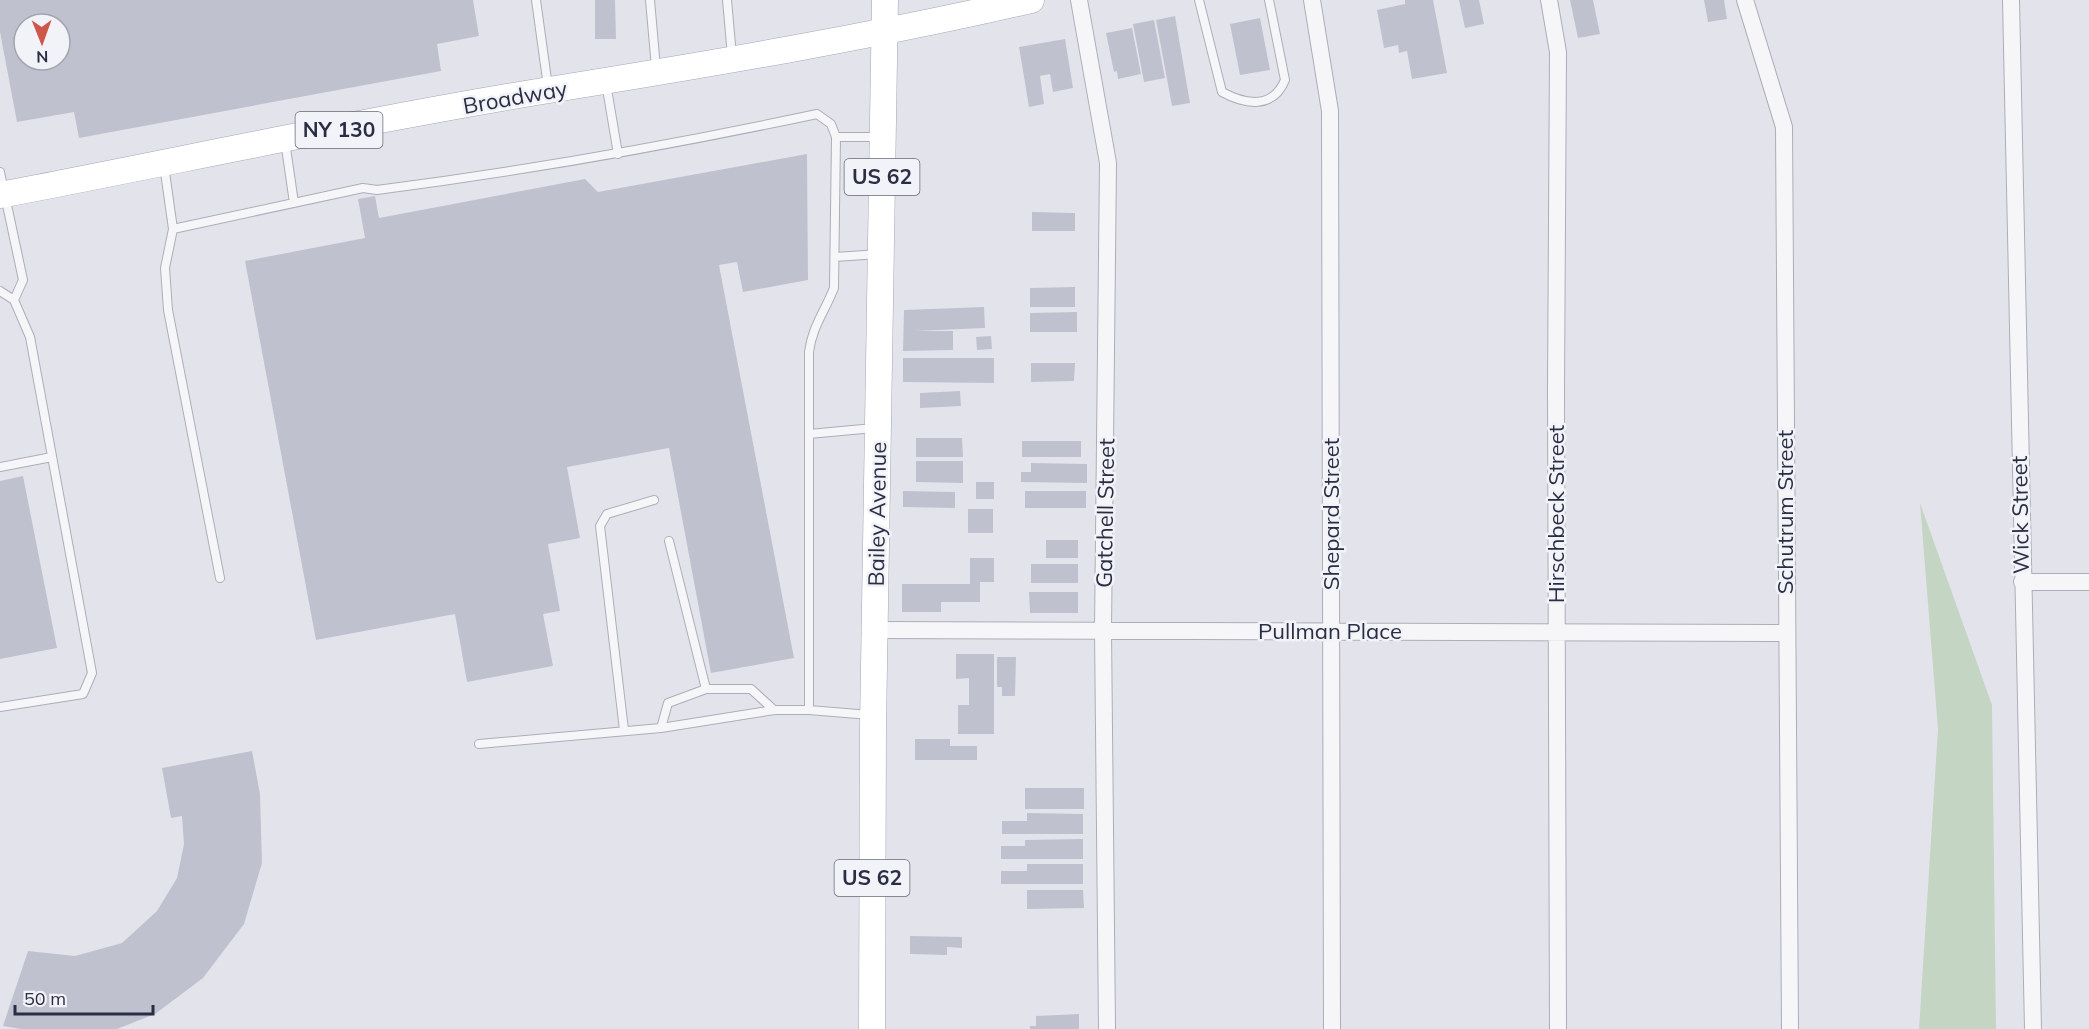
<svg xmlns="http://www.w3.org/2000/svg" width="2089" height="1029" font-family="Mulish,sans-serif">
  <rect width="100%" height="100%" fill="#e3e4eb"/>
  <path fill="#c4d5c4" d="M1920,503L1992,705L1996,1029H1919L1938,729Z"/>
  <path fill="#c0c1ce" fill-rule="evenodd" d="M0,0H473L479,36L437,44L441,71L79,138L74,112L17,122L0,32ZM24,24H60V60H24Z
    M595,0H615L616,39H595Z
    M1405,0H1433L1447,73L1412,79L1407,51L1399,53L1398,45L1384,48L1377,10L1405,4Z
    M1459,0H1479L1484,24L1465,28Z
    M1570,0H1593L1600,34L1578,38Z
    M1704,0H1724L1727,19L1708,22Z
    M1175,16L1190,103L1172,106L1156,20Z
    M1260,18L1270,70L1240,75L1230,24Z
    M1154,20L1165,78L1144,82L1133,24Z
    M1132,28L1141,74L1118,79L1117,71L1114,72L1106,33Z
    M1065,39L1073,88L1053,92L1050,74L1040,76L1044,104L1029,107L1019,47Z
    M807,154L808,280L743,292L737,262L719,265L794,658L711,673L669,448L567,467L580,538L548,544L560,611L543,614L553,666L467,682L455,614L316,640L245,261L365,238L358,199L375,196L379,218L585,179L598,192Z
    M1032,212L1075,213V231H1032Z
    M1075,287V307H1030V288Z
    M984,307L985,328L915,331H953V350L903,351L904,310Z
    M1077,312V332H1030V313Z
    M991,336L992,349L977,350L976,337Z
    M903,358H994V383L903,382Z
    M1031,363H1075L1074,381L1031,382Z
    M960,391L961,406L920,408V393Z
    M916,438H962L963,457H916Z
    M1022,441H1081V457H1022Z
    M916,461H963V483L916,482Z
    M1031,463L1087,464V483L1021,482V472H1031Z
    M23,476L57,648L0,659V481Z
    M976,482H994V499H976Z
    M903,491L955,492V508L903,507Z
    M1025,491H1086V508H1025Z
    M968,509H993V533H968Z
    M1046,540H1078V558H1046Z
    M970,558H994V582H980V602H941V612H902V584H970Z
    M1031,564H1078V583H1031Z
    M1029,592H1078V613H1030Z
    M956,654H994V734H958V705H969V678L956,679Z
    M997,657H1016L1015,696H1002V687H997Z
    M915,739H950V746H977V760H915Z
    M252,751L260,794L262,863L244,924L203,978L155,1014L117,1029H21L3,1026L28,951L75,956L122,943L157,911L177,878L184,844L182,816L171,818L162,768Z
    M1025,788H1084V809H1025Z
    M1027,813L1083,814V834H1002V821H1027Z
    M1083,839V859H1001V846H1025V840Z
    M1027,864H1083V884H1001V871H1027Z
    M1027,890H1083L1084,908L1027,909Z
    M910,936L962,937V948L947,947V955L910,954Z
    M1079,1014V1029H1030V1026H1036V1016Z"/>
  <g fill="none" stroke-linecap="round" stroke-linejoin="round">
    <defs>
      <path id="lane" d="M536,0L548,87
        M650,0L656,68
        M727,0L732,56
        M1199,0L1222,92C1246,105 1273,109 1285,80L1269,0
        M606,83L618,154
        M836,137H880
        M285,141L294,203
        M164,165L173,229L363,188L377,190C525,171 671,145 817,114L831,124L836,137L834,288C825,311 812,327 809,352V710L870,715
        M0,172L23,280L14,300L0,291
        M173,229L165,268L168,310L220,578
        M835,257L879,254
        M809,434L874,428
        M0,467L52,457
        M706,689H751L774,710
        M0,707L83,694L92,673L30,337L14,300
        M661,728L668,703L706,689L669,541
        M624,730L600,526L607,514L654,500
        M479,744L661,728L774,710H809"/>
      <path id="street" d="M1079,0L1108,163L1103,630L1107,1029
        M1312,0L1330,111L1332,1029
        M1549,0L1558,52L1556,391L1558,1029
        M1745,0L1784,127L1790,1029
        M2011,0L2033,1029
        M2022,582H2089
        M875,630L1785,633"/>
      <path id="primary" d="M0,195C183,160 365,120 549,90C710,64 871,37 1031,0
        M872,1029L873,727L885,0"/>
    </defs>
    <use href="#lane" stroke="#acadb9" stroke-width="10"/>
    <use href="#street" stroke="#acadb9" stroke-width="18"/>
    <use href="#primary" stroke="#a2a5b7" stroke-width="27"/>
    <use href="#lane" stroke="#f6f6f9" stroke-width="8"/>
    <use href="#street" stroke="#f6f6f9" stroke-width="16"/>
    <use href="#primary" stroke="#fff" stroke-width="26"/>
  </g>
  <g text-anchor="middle" stroke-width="5" stroke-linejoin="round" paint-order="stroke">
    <g fill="#f2f3f8" stroke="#666879" stroke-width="1.5">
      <rect x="295.5" y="112" width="87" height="36" rx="4.5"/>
      <rect x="844.5" y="159" width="75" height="36" rx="4.5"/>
      <rect x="834.5" y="860" width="75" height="36" rx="4.5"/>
    </g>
    <g font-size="21" font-weight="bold" fill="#2a2d43">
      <text x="339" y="137">NY 130</text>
      <text x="882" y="184">US 62</text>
      <text x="872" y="885">US 62</text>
    </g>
    <g font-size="22" fill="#2a2d43" stroke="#f2f3f8">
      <text transform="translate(515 97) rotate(-10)" y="8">Broadway</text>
      <text transform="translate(1785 512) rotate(-90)" y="8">Schutrum Street</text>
      <text transform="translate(1105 513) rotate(-89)" y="8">Gatchell Street</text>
      <text transform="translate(877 514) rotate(-89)" y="8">Bailey Avenue</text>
      <text transform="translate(1331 514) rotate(-90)" y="8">Shepard Street</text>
      <text transform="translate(1556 514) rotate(-90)" y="8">Hirschbeck Street</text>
      <text transform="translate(2020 515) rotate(-91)" y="8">Wick Street</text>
      <text x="1330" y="639">Pullman Place</text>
    </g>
  </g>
  <g transform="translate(42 42) rotate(179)"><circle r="28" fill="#f2f3f8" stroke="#a2a4b0" stroke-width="1.5"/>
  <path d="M0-4.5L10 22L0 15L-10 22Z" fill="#ce5749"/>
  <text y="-9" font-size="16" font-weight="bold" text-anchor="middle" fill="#2a2d43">N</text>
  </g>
  <path d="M15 1005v9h138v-9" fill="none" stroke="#2a2d43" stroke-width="3"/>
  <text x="24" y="1005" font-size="18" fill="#2a2d43" stroke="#f2f3f8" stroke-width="4.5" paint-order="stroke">50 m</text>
</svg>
